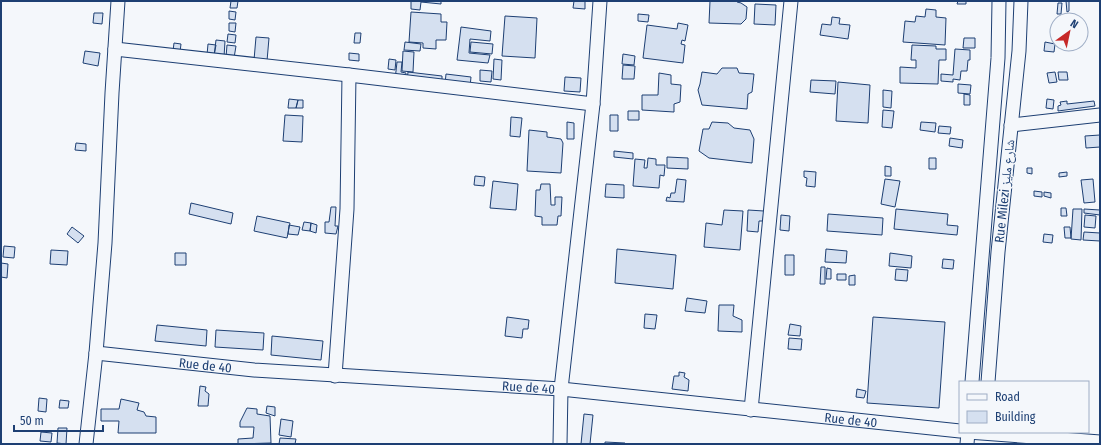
<svg xmlns="http://www.w3.org/2000/svg" width="1101" height="445" font-family="'Fira Sans Condensed','Noto Naskh Arabic',sans-serif">
  <rect width="100%" height="100%" fill="#f4f7fb"/>
  <path fill="#d5e0f0" stroke="#1d3f73" d="M231,1H238L237,8H230Z
    M411,1H441V4L421,2L420,10L411,9Z
    M574,1H585V9L573,8Z
    M710,1H737V2L741,3L747,7L746,19L741,24L709,23Z
    M958,1H966V4H957Z
    M1066,1H1069V11L1067,12Z
    M1058,3H1062L1061,14H1057Z
    M755,4L776,5L775,25L754,24Z
    M926,9L936,10V17L946,18L945,45L903,42L905,21L915,22L916,16L925,17Z
    M229,11L236,12L235,20L229,19Z
    M411,12L441,14V22H447L446,40H436V49L423,48V43L409,42Z
    M94,13H103L102,24L93,23Z
    M638,14L649,15L648,22L638,21Z
    M505,16L537,18L535,58L502,56Z
    M832,17L840,18L839,24L850,25L848,39L820,35L822,24L831,25Z
    M229,23H236L235,32L229,31Z
    M678,23L688,25L685,41L682,40L681,44L685,45L683,63L643,58L647,25L677,29Z
    M461,27L491,31L490,41L470,39L469,53L490,55L488,63L457,60Z
    M355,33H361L360,43H354Z
    M228,34L236,35L235,43L227,42Z
    M256,37L269,38L267,61L254,60Z
    M964,38H975V48H963Z
    M216,40L225,41L224,57L214,56Z
    M405,42L421,44L420,51L404,50Z
    M471,42L493,44L492,54L470,52Z
    M1045,42L1055,44L1054,52L1044,51Z
    M174,43L181,44L180,52L173,51Z
    M208,44L216,45L214,56L207,55Z
    M227,45L236,46L234,58L226,57Z
    M912,45L936,46V49H946V60H939L938,84L900,83V67L916,68V60H911Z
    M955,49L970,50V60H968L967,71H961L960,80L953,79V82L941,81V74L953,75Z
    M85,51L100,53L98,66L83,63Z
    M403,51L414,52L413,72L402,71Z
    M349,53L359,54V61L349,60Z
    M623,54L635,56L634,65L622,64Z
    M389,59L396,60L395,70L388,69Z
    M494,59L502,60L501,80L493,79Z
    M397,62H402L401,72L406,73L405,81L395,80Z
    M623,65L635,66L634,79H622Z
    M722,68H737L739,73L754,74L752,92L748,94L747,109L702,105L698,90L700,84L702,72L717,74Z
    M480,70L492,71L491,82L480,81Z
    M408,72L442,76V84L407,81Z
    M1055,72L1057,82L1049,83L1047,73Z
    M1058,72H1067L1068,80H1059Z
    M659,73L671,75V84L681,85L680,102L674,104V112L642,110V95H658Z
    M446,74L471,77L470,87L445,84Z
    M565,77L581,78L580,92L564,91Z
    M811,80L836,81L835,94L810,92Z
    M838,82L870,85L868,123L836,121Z
    M958,84L971,85L970,94L958,93Z
    M883,90L892,91L891,108L883,107Z
    M964,94L970,95V105H964Z
    M289,99L298,100L296,108H288Z
    M1047,99L1054,100L1053,109L1046,108Z
    M298,100H303V108H296Z
    M1067,101V104L1094,101L1095,106L1058,111V106L1061,105L1060,102Z
    M883,110L894,111L892,128L882,127Z
    M628,111H639V120H628Z
    M285,115L303,116L302,142L283,141Z
    M610,115H618V131H610Z
    M511,117L522,118L520,137L510,136Z
    M567,122L574,123V139H567Z
    M712,122L728,123L734,128L750,130L754,139L752,163L709,158L699,151L703,129H709Z
    M921,122L936,123L935,132L920,130Z
    M939,126L951,127L950,134L938,133Z
    M529,130L547,132V137L561,139L563,143L561,173L527,171Z
    M1100,135V147L1086,148L1085,136Z
    M950,138L963,140L962,148L949,146Z
    M76,143L86,144V151L75,150Z
    M614,151L633,153V159L614,157Z
    M667,157L688,158V169L667,168Z
    M648,158L656,159V165H665L664,176L660,175L659,188L633,186L635,159L645,160L644,168H647Z
    M929,158H936V169H929Z
    M885,166L891,167V176H885Z
    M1027,168H1032V174L1027,173Z
    M804,171L816,172L815,187L806,186L807,178L804,177Z
    M1067,172V176L1059,177V173Z
    M475,176L485,177L484,186L474,185Z
    M677,179L686,180L684,202L666,201L667,197L670,198L671,193H675Z
    M885,179L900,181L895,207L881,204Z
    M1093,179L1095,202L1084,203L1081,180Z
    M493,181L518,184L516,210L490,208Z
    M541,184H550L551,205H555V197H562L561,216H558L557,225H542V217L535,216L536,190H540Z
    M606,184L624,185V198L605,197Z
    M1034,191L1042,192V197L1034,196Z
    M1044,192L1051,193V198L1044,196Z
    M191,203L233,213L231,224L189,214Z
    M331,207H336L335,226H338L336,234L325,233V222H329Z
    M1061,208H1066L1067,216H1061Z
    M896,209L948,214L947,225L958,226L957,235L894,229Z
    M1073,209H1082L1081,240L1071,239Z
    M1084,209L1100,210V215L1084,213Z
    M724,210L743,211L740,250L704,247L706,223L722,225Z
    M748,210L764,211L763,221H759L758,232L747,231Z
    M828,214L883,218L882,235L827,231Z
    M781,215L790,216L789,231L780,230Z
    M1085,215L1096,216L1095,228L1084,227Z
    M257,216L290,223L287,238L254,231Z
    M304,222L311,223L310,231L302,230Z
    M311,223L317,225L316,233L310,231Z
    M289,225L300,227L298,235L288,234Z
    M72,227L84,236L78,243L67,234Z
    M1064,227H1070L1071,238H1065Z
    M1084,232L1100,233V241L1083,240Z
    M1044,234L1053,235L1052,243L1043,242Z
    M4,246L15,247L14,258L3,257Z
    M617,249L676,255L673,289L615,283Z
    M826,249L847,251L846,263L825,262Z
    M51,250L68,251L67,265L50,264Z
    M175,253H186V265H175Z
    M890,253L912,256L911,268L889,266Z
    M785,255H794V275H785Z
    M943,259L954,260L953,269L942,268Z
    M1,263L8,264L7,278L1,277Z
    M821,267H825V284H820Z
    M827,268L831,269V279H826Z
    M896,269L908,270L907,281L895,280Z
    M837,274H846V280H837Z
    M855,275V285H849V276Z
    M687,298L707,301L705,313L685,311Z
    M719,305H734L733,316L742,320V332L718,331Z
    M645,314L657,315L655,329L644,328Z
    M507,317L529,320L528,329H523L522,338L505,336Z
    M873,317L945,322L939,408L867,403Z
    M790,324L801,326L800,336L788,335Z
    M157,325L207,330L206,346L155,341Z
    M216,330L264,333L263,350L215,347Z
    M272,336L323,341L321,360L271,355Z
    M789,338L802,339L801,350L788,349Z
    M679,372L685,373L684,377L689,380L688,391L672,389L674,376H679Z
    M200,386L206,387L205,391L209,394L208,406H198Z
    M857,389L866,391L864,398L856,397Z
    M39,398L47,399L46,412L38,411Z
    M121,399L139,403L137,410L144,412L146,416L156,417V433H118L119,421H101V409H119Z
    M60,400L69,401L68,408H59Z
    M267,406L275,407V416L266,413Z
    M247,408L257,409V414L270,416L271,443L238,444V439L253,438L254,427H240V422Z
    M584,414L593,415L590,444H581Z
    M281,419L293,421L291,437L279,435Z
    M58,428H67L66,444L57,443Z
    M41,432L52,433L51,442L40,441Z
    M280,438L296,439L295,444H279Z
    M605,442L625,443V444H605Z"/>
  <g fill="none" stroke-linecap="round" stroke-linejoin="round">
    <defs>
      <g id="minor">
        <path d="M115,49L349,75L593,104"/>
        <path d="M1011,125L1100,115"/>
        <path id="s1" d="M96,353L254,370L561,389L960,431"/>
        <path d="M335,376L347,209L349,75"/>
        <path d="M972,382L998,58L999,1"/>
        <path d="M988,382L998,252L1019,51L1021,1"/>
        <path d="M751,410L791,1"/>
        <path d="M968,432L1100,442"/>
        <path d="M86,444L96,353L105,243L112,93L118,1"/>
        <path d="M560,444L561,389L593,104L600,1"/>
        <path d="M967,444L968,432"/>
      </g>
    </defs>
    <use href="#minor" stroke="#1d3f73" stroke-width="15"/>
    <use href="#minor" stroke="#f4f7fb" stroke-width="13"/>
  </g>
  <g text-anchor="middle" stroke-width="3" stroke-linejoin="round" paint-order="stroke">
    <g font-size="13" fill="#1d3f73" stroke="#f4f7fb">
      <text transform="translate(1004 191) rotate(-84)" y="5">Rue Milezi شارع مليز</text>
      <text dy="5" stroke="none"><textPath href="#s1" startOffset="110">Rue de 40</textPath></text>
      <text dy="5" stroke="none"><textPath href="#s1" startOffset="434">Rue de 40</textPath></text>
      <text dy="5" stroke="none"><textPath href="#s1" startOffset="758">Rue de 40</textPath></text>
    </g>
  </g>
  <rect width="1101" height="445" fill="none" stroke="#1d3f73" stroke-width="4"/>
  <rect x="959" y="381" width="130" height="52" fill="#f4f7fb" stroke="#9eadc5"/>
  <rect x="967" y="394" width="20" height="6" fill="#f4f7fb" stroke="#9eadc5"/>
  <text x="995" y="401" font-size="12" fill="#1d3f73">Road</text>
  <rect x="967" y="411" width="20" height="12" fill="#d5e0f0" stroke="#9eadc5"/>
  <text x="995" y="421" font-size="12" fill="#1d3f73">Building</text>
  <g transform="translate(1069 32) rotate(33)"><circle r="19" fill="#f4f7fb" stroke="#9eadc5"/>
  <path d="M0-3L7 15L0 10L-7 15Z" fill="#c62828"/>
  <text y="-6" font-size="11" font-weight="bold" text-anchor="middle" fill="#1d3f73">N</text>
  </g>
  <path d="M14 425v6h89v-6" fill="none" stroke="#1d3f73" stroke-width="2"/>
  <text x="20" y="425" font-size="12" fill="#1d3f73" stroke="#f4f7fb" stroke-width="3" paint-order="stroke">50 m</text>
</svg>
